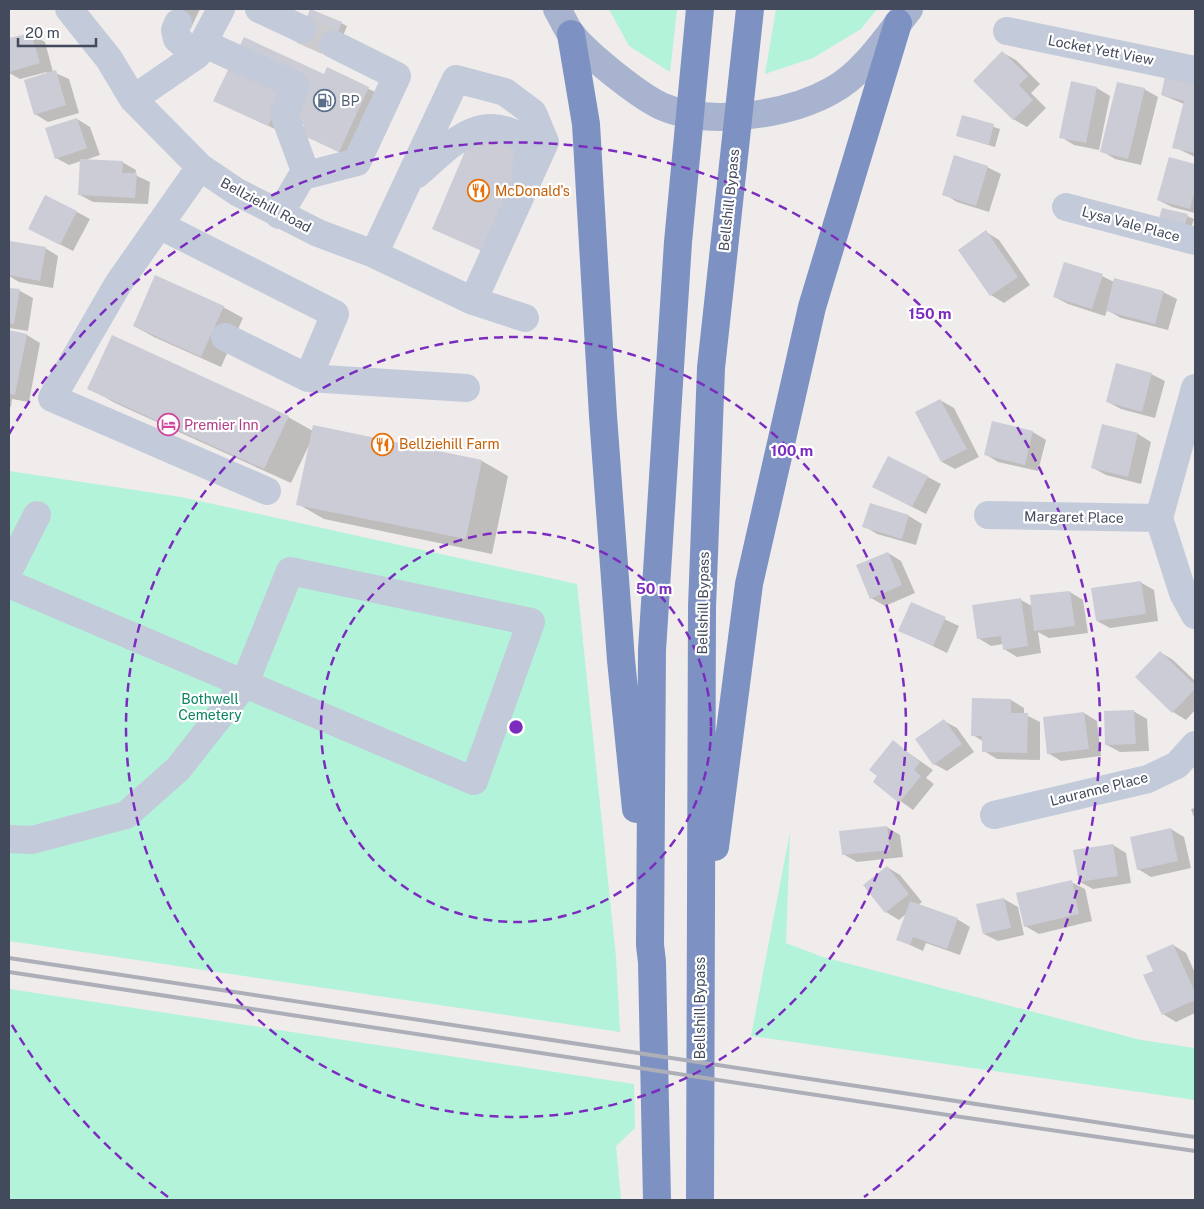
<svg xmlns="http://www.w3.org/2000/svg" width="1204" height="1209" font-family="'Public Sans',sans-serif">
  <rect width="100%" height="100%" fill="#efeceb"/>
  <path fill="#b3f3d9" d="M609,9H677L670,72L629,46Z
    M776,9H877L861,29L813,58L765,74Z
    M9,471L181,497L577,584L616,957L620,1032L9,941Z
    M790,832L786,943L823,957L1141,1040L1195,1048V1100L751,1036Z
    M9,989L634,1084L635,1128L616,1146L621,1200H9Z"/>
  <path fill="#0003" d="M173,9H200L191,28L169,17Z
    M341,23L347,26L334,58L304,46Z
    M31,34L45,42L53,72L69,79L79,113L48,122L35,114L47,72L20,79L9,73V40Z
    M1003,53L1016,60L1040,84L1031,93L1046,108L1027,127L1013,119Z
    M328,69L375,92L345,155L308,137L305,125L282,114L275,129L221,104L324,76Z
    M1195,81V157L1174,147L1184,104L1162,95Z
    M1097,88L1110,96L1099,150L1074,145L1061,137Z
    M1144,89L1158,97L1141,165L1115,159L1102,151Z
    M963,117L1000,129L995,147L958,136Z
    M77,119L90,127L100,155L85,160L122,162L136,170L135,175L150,182L148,204L93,202L80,195L81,161L69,165L56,158Z
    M1169,158L1195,165V213L1172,207L1158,200Z
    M987,167L1001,174L989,212L957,202L944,194Z
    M77,212L90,219L73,251L30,229Z
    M1187,216L1194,219L1190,231L1166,225Z
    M986,232L999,240L1030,285L1004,303L991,295Z
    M11,242L45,248L58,256L53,288L19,282L9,276Z
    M1102,276L1114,282L1163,292L1177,299L1168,330L1121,318L1107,310L1105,316L1068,304L1055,297Z
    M9,289L20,291L33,298L28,331L9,328Z
    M223,307L243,318L221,367L154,337L134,326Z
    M9,331L27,335L40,343L29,402L12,399L11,407L9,406Z
    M1151,374L1165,381L1155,418L1121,409L1108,402Z
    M89,388L288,417L313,431V427L482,461L508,476L492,554L324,519L298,504L310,443L291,483L115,403Z
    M940,400L954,408L979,457L955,469L942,462L916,413Z
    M1103,425L1138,434L1151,442L1141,484L1106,475L1093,468Z
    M1033,432L1046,440L1038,471L998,462L985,454Z
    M928,477L941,484L926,514L887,494Z
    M870,505L909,516L922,524L916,545L877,534L864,526Z
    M888,553L901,561L915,593L885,606L871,598Z
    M1140,582L1154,590L1158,621L1110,628L1097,621Z
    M1070,592L1083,600L1088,633L1049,638L1038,632L1041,653L1017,657L1004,649L1003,644L991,646L978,638L1021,600L1032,606L1031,596Z
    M912,604L959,626L947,653L900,630Z
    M1160,652L1173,660L1195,681V710L1186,720L1173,712Z
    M973,699L1011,700L1024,708V714L1040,722V760L997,759L984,751V742L973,735Z
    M1133,711L1147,719L1149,751L1120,752L1107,745Z
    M1084,713L1097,721L1101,756L1061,761L1048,753Z
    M944,721L957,728L974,752L947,771L934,764Z
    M893,742L933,770L926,778L934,784L913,810L874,782Z
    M1195,808V820L1191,809Z
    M887,827L900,835L903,857L857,862L843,854Z
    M1171,829L1184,837L1191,868L1151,877L1138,869Z
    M1113,845L1126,853L1131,883L1093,889L1080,882Z
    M887,867L900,875L922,902L918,905L957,919L970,927L960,955L926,943L923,951L897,939L906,914L899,920L886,912L865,885Z
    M1071,882L1085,889L1092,921L1039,934L1025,926Z
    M1004,899L1018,907L1024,935L998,941L984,934Z
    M1173,945L1186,953L1195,973V1013L1176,1022L1163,1014L1154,971Z"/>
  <path fill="#cbccd5" d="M310,9L342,22L328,55L297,43Z
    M31,33L40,63L9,72V38Z
    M244,37L324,74L327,67L369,87L339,152L300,134L304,125L275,112L268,126L213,101Z
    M1002,51L1028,76L1019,85L1033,100L1013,120L973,81Z
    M56,70L66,105L34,115L24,80Z
    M1166,72L1195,80V153L1172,148L1184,101L1161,95Z
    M1071,81L1097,87L1086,143L1059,138Z
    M1117,82L1145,88L1128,159L1100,152Z
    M962,115L994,124L989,145L956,136Z
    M77,118L87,148L55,159L45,128Z
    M474,130L526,152L484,252L432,229Z
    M954,155L988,166L976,206L942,195Z
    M1169,157L1195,164V190L1190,209L1157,200Z
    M80,159L123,161L122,173H137L135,198L78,195Z
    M45,195L77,211L60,245L28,229Z
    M1162,208L1188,214L1184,228L1158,222Z
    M986,230L1018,277L990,296L958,250Z
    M10,241L46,247L40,281L9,275Z
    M1064,262L1103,274L1092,309L1053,297Z
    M155,275L224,306L201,357L133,326Z
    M1114,278L1164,291L1155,324L1106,311Z
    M9,288L20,289L14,324L9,323Z
    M9,330L27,334L15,395L9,394Z
    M112,335L289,416L264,469L87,389Z
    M1116,363L1152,373L1142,412L1106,402Z
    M940,399L967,449L941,462L915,412Z
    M992,421L1033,431L1025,465L984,455Z
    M1102,424L1138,433L1128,477L1091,468Z
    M313,425L482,460L466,539L296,505Z
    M888,456L928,476L912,507L872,487Z
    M870,503L909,515L902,539L862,527Z
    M888,552L902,585L870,599L856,565Z
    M1141,581L1146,614L1096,621L1091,588Z
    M1070,591L1075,626L1034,631L1030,595Z
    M1021,598L1028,646L1003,650L1001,636L977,639L972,605Z
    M911,602L946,617L933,646L898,631Z
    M1160,651L1195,685V689L1172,713L1135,677Z
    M972,698L1011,699V713H1028L1027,753L982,752V736H971Z
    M1134,710L1136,744L1105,745L1104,711Z
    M1084,712L1089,749L1047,754L1043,717Z
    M944,719L962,744L933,765L915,739Z
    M893,740L920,762L914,770L921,776L899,803L873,782L877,776L869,770Z
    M887,826L890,850L842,855L839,831Z
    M1171,828L1178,861L1137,870L1130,837Z
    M1113,844L1118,876L1079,882L1073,850Z
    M887,866L909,894L885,913L863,885Z
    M1072,880L1079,914L1024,927L1016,893Z
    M1004,898L1011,928L983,934L976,904Z
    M910,901L958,918L947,949L913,937L910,945L896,940Z
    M1173,944L1195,992V1000L1162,1015L1143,975L1153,971L1146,956Z"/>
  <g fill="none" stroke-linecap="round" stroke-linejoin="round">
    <path stroke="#ccccce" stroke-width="28" stroke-dasharray="28 14" stroke-linecap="butt" d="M302,29L333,44"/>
    <path stroke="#c3cad9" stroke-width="28" d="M69,9L109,59L133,99L200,167L237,192L318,233L374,254L473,301L525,318
      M259,9L302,29
      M178,23L175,30L177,39L197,55
      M1007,31L1195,70
      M203,43L221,9
      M133,99L197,55L203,43L296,86L284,114L305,171L279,215
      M200,167L118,284L52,398L267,491
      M417,174C451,145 480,108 527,141L529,151L526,171
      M303,176L357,162L397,76L333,44
      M1066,207L1195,241
      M159,225L335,314L308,378
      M374,254L456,79L505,92L533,113L545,142L473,301
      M225,337L308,378L466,388
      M1195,388L1159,518L1183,593L1195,615
      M988,515L1159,518
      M9,570L37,515
      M9,584L474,781L531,622L290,571L244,685L178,769L126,815L32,840L9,839
      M994,815L1148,779L1177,765L1195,745"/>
    <path stroke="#a8b4cf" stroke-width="28" d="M557,9C562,17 566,28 572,35C588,55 638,95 661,106C708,127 788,115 831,91C863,74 887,37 909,9"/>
    <path stroke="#7d91c2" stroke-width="28" d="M571,34L586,124L603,416L621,660L636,809
      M715,847L749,584L812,307L898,23
      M657,1200L652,962L650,945L652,650L678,242L700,9
      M700,1200L702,607L711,368L750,9"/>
    <path stroke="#adafb8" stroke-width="4" d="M9,958C404,1016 799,1080 1195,1137
      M9,972C404,1031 799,1095 1195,1151"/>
  </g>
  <g fill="none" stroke="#7b2cbf" stroke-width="2.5" stroke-dasharray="9 6">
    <circle cx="516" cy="727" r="195"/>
    <circle cx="516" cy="727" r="390"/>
    <path d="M168 1197A585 585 0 0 1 9 1020M9 434A585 585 0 1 1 864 1197"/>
  </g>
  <defs>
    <symbol id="fuel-ring" viewBox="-11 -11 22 22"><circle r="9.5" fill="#fff" stroke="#5c6f8a" stroke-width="1.5"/><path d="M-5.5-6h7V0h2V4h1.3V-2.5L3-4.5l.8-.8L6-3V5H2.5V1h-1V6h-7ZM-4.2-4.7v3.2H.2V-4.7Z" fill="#5c6f8a"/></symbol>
    <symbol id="restaurant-ring" viewBox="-11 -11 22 22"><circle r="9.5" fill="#fff" stroke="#e8710a" stroke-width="1.5"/><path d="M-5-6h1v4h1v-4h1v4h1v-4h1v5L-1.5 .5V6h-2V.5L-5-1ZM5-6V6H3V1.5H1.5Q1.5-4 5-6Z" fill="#e8710a"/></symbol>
    <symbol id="hotel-ring" viewBox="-11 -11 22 22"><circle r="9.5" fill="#fff" stroke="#d1479c" stroke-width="1.5"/><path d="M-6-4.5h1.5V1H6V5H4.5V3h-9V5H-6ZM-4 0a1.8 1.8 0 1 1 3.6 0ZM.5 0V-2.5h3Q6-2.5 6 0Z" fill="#d1479c"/></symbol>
  </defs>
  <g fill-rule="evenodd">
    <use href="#fuel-ring" x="312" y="88" width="25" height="25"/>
    <use href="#restaurant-ring" x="466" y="178" width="25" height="25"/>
    <use href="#hotel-ring" x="156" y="412" width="25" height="25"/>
    <use href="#restaurant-ring" x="370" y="432" width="25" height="25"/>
  </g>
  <g text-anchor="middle" stroke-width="4.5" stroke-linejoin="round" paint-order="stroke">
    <g font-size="14" fill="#424a5b" stroke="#fff">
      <text transform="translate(1101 50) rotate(11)" y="5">Locket Yett View</text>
      <text transform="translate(729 200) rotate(-84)" y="5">Bellshill Bypass</text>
      <text transform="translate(266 205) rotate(28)" y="5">Bellziehill Road</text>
      <text transform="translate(1131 224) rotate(15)" y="5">Lysa Vale Place</text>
      <text transform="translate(1074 517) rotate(1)" y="5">Margaret Place</text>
      <text transform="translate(703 603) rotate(-89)" y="5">Bellshill Bypass</text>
      <text transform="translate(1099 789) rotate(-14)" y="5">Lauranne Place</text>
      <text transform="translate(700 1008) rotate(-90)" y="5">Bellshill Bypass</text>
    </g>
    <g font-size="14" fill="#4e5e75" stroke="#fff" text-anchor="start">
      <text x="341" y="106">BP</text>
    </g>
    <g font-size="14" fill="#c56008" stroke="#fff" text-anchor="start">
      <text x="495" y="196">McDonald's</text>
      <text x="399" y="449">Bellziehill Farm</text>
    </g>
    <g font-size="14" fill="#b23c85" stroke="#fff" text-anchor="start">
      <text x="184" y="430">Premier Inn</text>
    </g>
    <g font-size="14" fill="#0c8460" stroke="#fff">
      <text x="210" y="704">Bothwell<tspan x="210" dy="16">Cemetery</tspan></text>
    </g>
  </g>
  <circle cx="516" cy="727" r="8" fill="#7b2cbf" stroke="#fff" stroke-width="2.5"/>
  <g font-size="15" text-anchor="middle" font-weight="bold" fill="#7b2cbf" stroke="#fff" stroke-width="4.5" stroke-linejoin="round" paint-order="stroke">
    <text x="930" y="319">150 m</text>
    <text x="792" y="456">100 m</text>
    <text x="654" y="594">50 m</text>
  </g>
  <rect width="1204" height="1209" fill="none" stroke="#424a5b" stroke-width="20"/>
  <path d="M18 38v8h78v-8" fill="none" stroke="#424a5b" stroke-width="2.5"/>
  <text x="25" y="38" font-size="15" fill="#424a5b" stroke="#ffffff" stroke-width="4" paint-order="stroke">20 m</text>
</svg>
